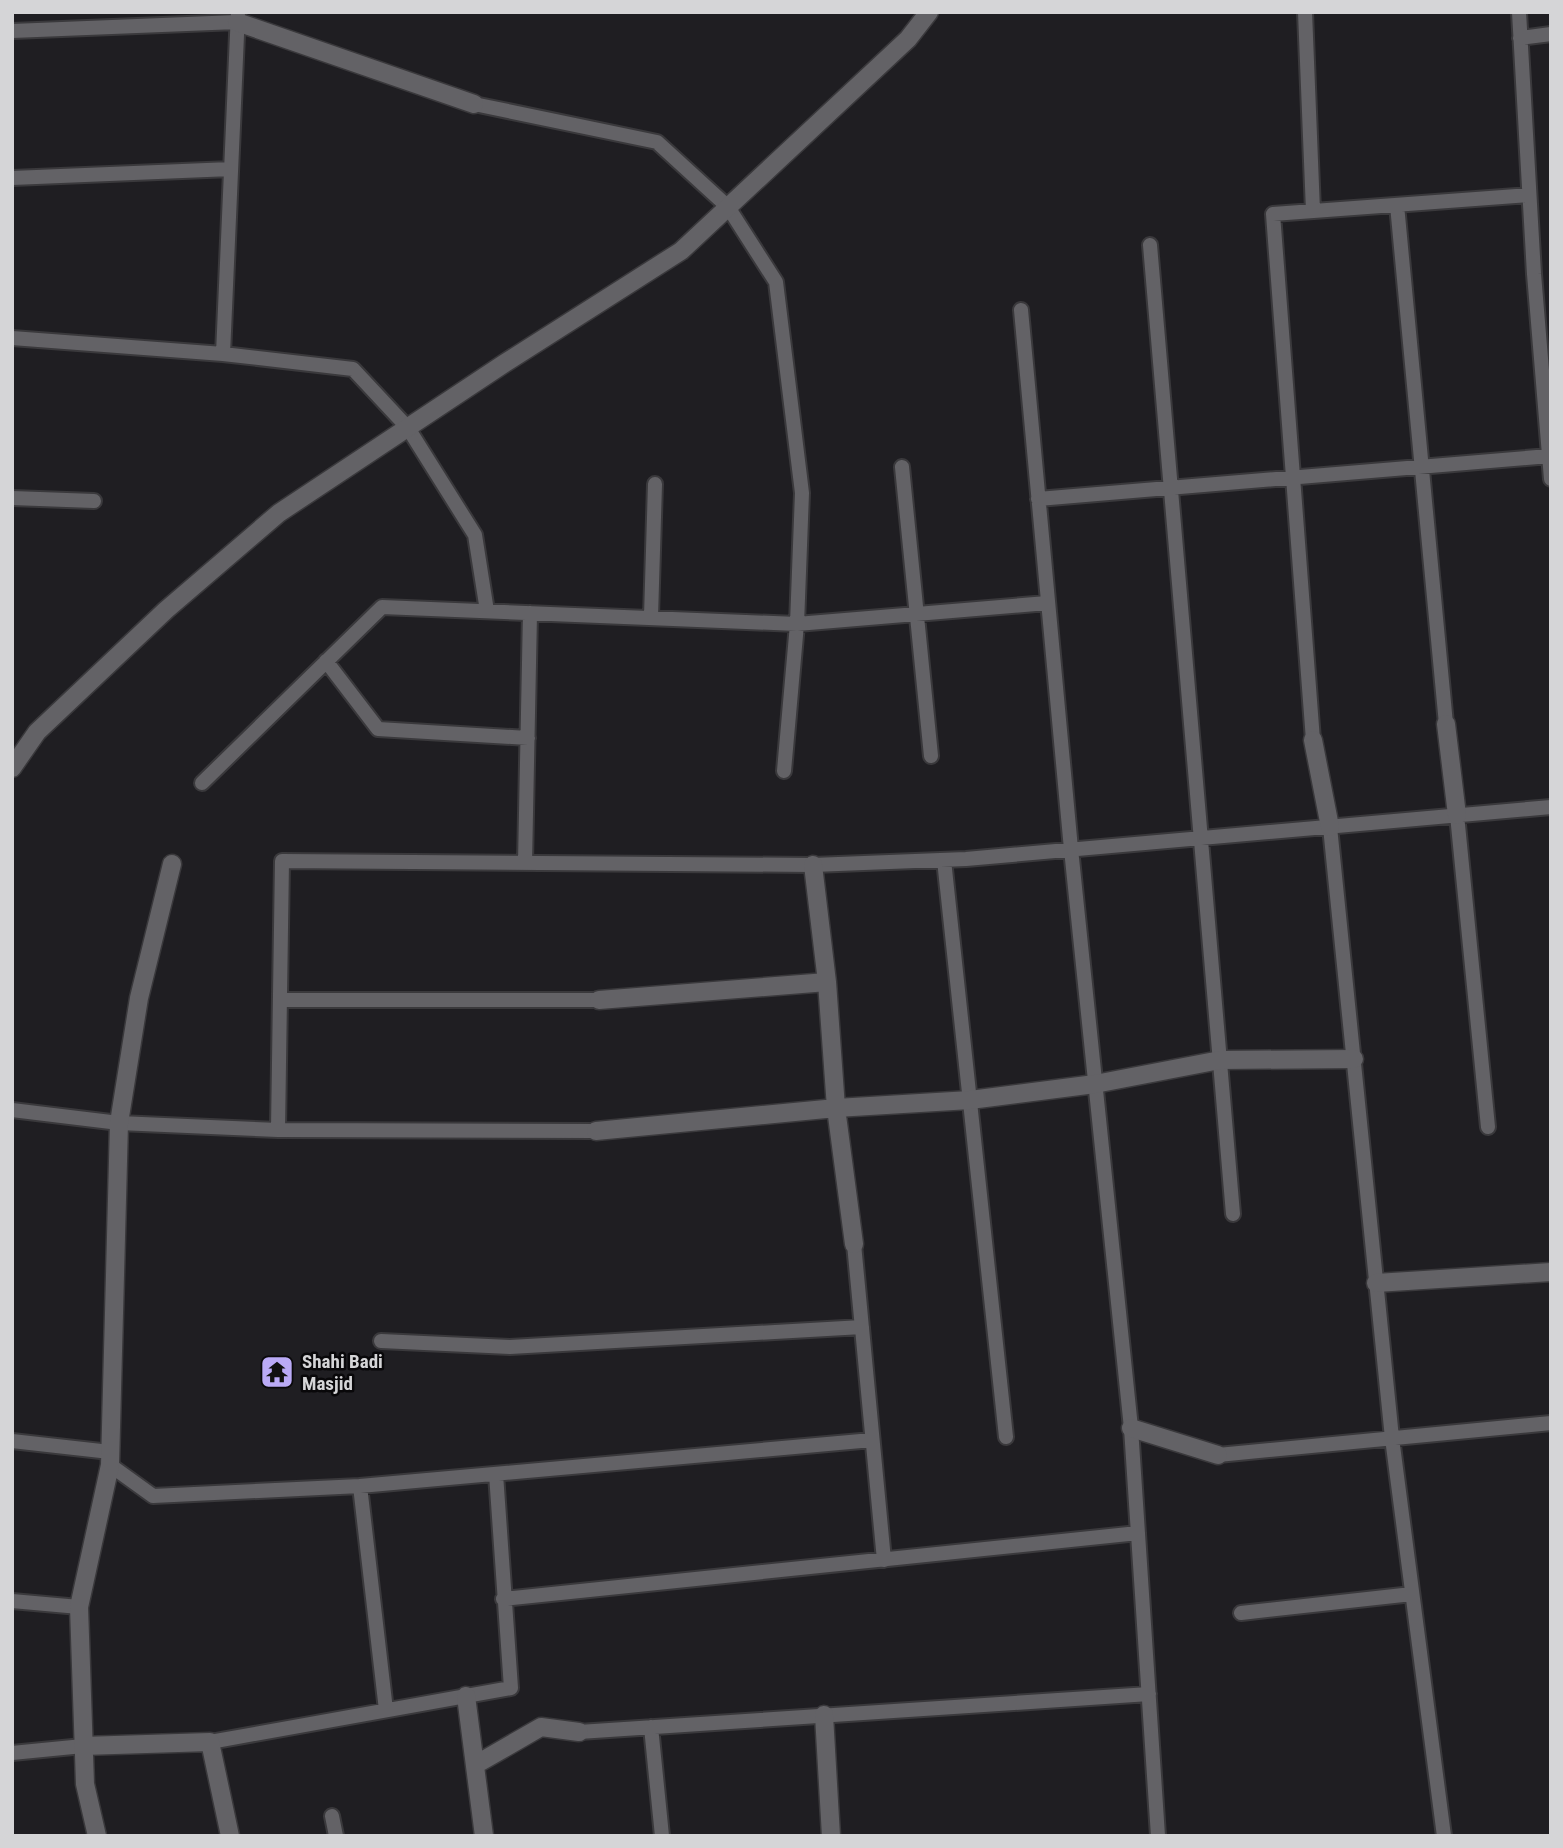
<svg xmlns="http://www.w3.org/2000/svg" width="1563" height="1848" font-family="'Roboto Condensed',sans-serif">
  <rect width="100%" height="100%" fill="#1f1e22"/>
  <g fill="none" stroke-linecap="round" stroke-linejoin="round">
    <defs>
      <path id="lane" d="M1305,12L1313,211
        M1519,12L1534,274L1551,479
        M12,31L237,22
        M1520,38L1551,34
        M474,104L657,142L728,207L776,282L802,493L797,624L784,771
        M12,178L231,169
        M1397,205L1446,724
        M1150,245L1233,1214
        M1021,310L1071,849L1131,1428L1158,1836
        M12,338L223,354L353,369L408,428L475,535L487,611
        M223,354L238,12
        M902,467L931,756
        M12,498L94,501
        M1038,499L1549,456
        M651,617L655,484
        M326,661L378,729L528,738
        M1313,740L1273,214L1529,195
        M202,783L382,607L797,624L1047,603
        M1457,815L1488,1127
        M1330,827L1392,1438L1444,1836
        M944,860L1006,1437
        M525,863L530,613
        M280,1000H599
        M12,1110L119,1123L278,1130L596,1131
        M278,1130L282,861L813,865L966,859L1551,807
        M854,1244L884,1560
        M381,1341L510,1347L862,1327
        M12,1441L110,1452
        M1218,1455L1551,1423
        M110,1465L153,1496L360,1486L872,1440
        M360,1486L386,1710
        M503,1599L1138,1533
        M12,1601L79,1607
        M1241,1613L1412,1594
        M651,1727L662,1836
        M579,1732L1149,1694
        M210,1742L511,1688L496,1474
        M12,1753L83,1746
        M332,1816L336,1836"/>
      <path id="street" d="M237,22L474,104
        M1446,724L1457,815
        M1313,740L1330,827
        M12,768L37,732L166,610L279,513L505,363L681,251L908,39L929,12
        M813,865L827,982L836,1108L854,1244
        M599,1000L827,982
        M596,1131L836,1108L970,1100L1095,1084L1220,1060L1354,1059
        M1376,1283L1551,1272
        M1131,1428L1218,1455
        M466,1696L484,1836
        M824,1715L831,1836
        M83,1746L210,1742L230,1836
        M475,1765L541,1727L579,1732
        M97,1836L85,1784L79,1607L110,1465L119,1123L139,998L172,864"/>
    </defs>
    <use href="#lane" stroke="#3a393c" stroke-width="18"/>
    <use href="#street" stroke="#3a393c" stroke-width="21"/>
    <use href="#lane" stroke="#636266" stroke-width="14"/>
    <use href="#street" stroke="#636266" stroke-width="18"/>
  </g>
  <defs>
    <symbol id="temple-square" viewBox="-11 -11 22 22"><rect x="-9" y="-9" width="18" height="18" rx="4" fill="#baaaf6" stroke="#09080a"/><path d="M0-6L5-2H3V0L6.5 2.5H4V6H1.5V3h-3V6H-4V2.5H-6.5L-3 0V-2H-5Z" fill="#111"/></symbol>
  </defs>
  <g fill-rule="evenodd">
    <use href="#temple-square" x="258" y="1353" width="38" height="38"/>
  </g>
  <g text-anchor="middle" stroke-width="5" stroke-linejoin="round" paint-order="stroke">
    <g font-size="19" font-weight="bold" fill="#d5d5d7" stroke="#09080a" text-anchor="start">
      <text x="302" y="1368">Shahi Badi<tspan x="302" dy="22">Masjid</tspan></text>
    </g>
  </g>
  <rect width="1563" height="1848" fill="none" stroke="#d5d5d7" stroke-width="28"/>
</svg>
